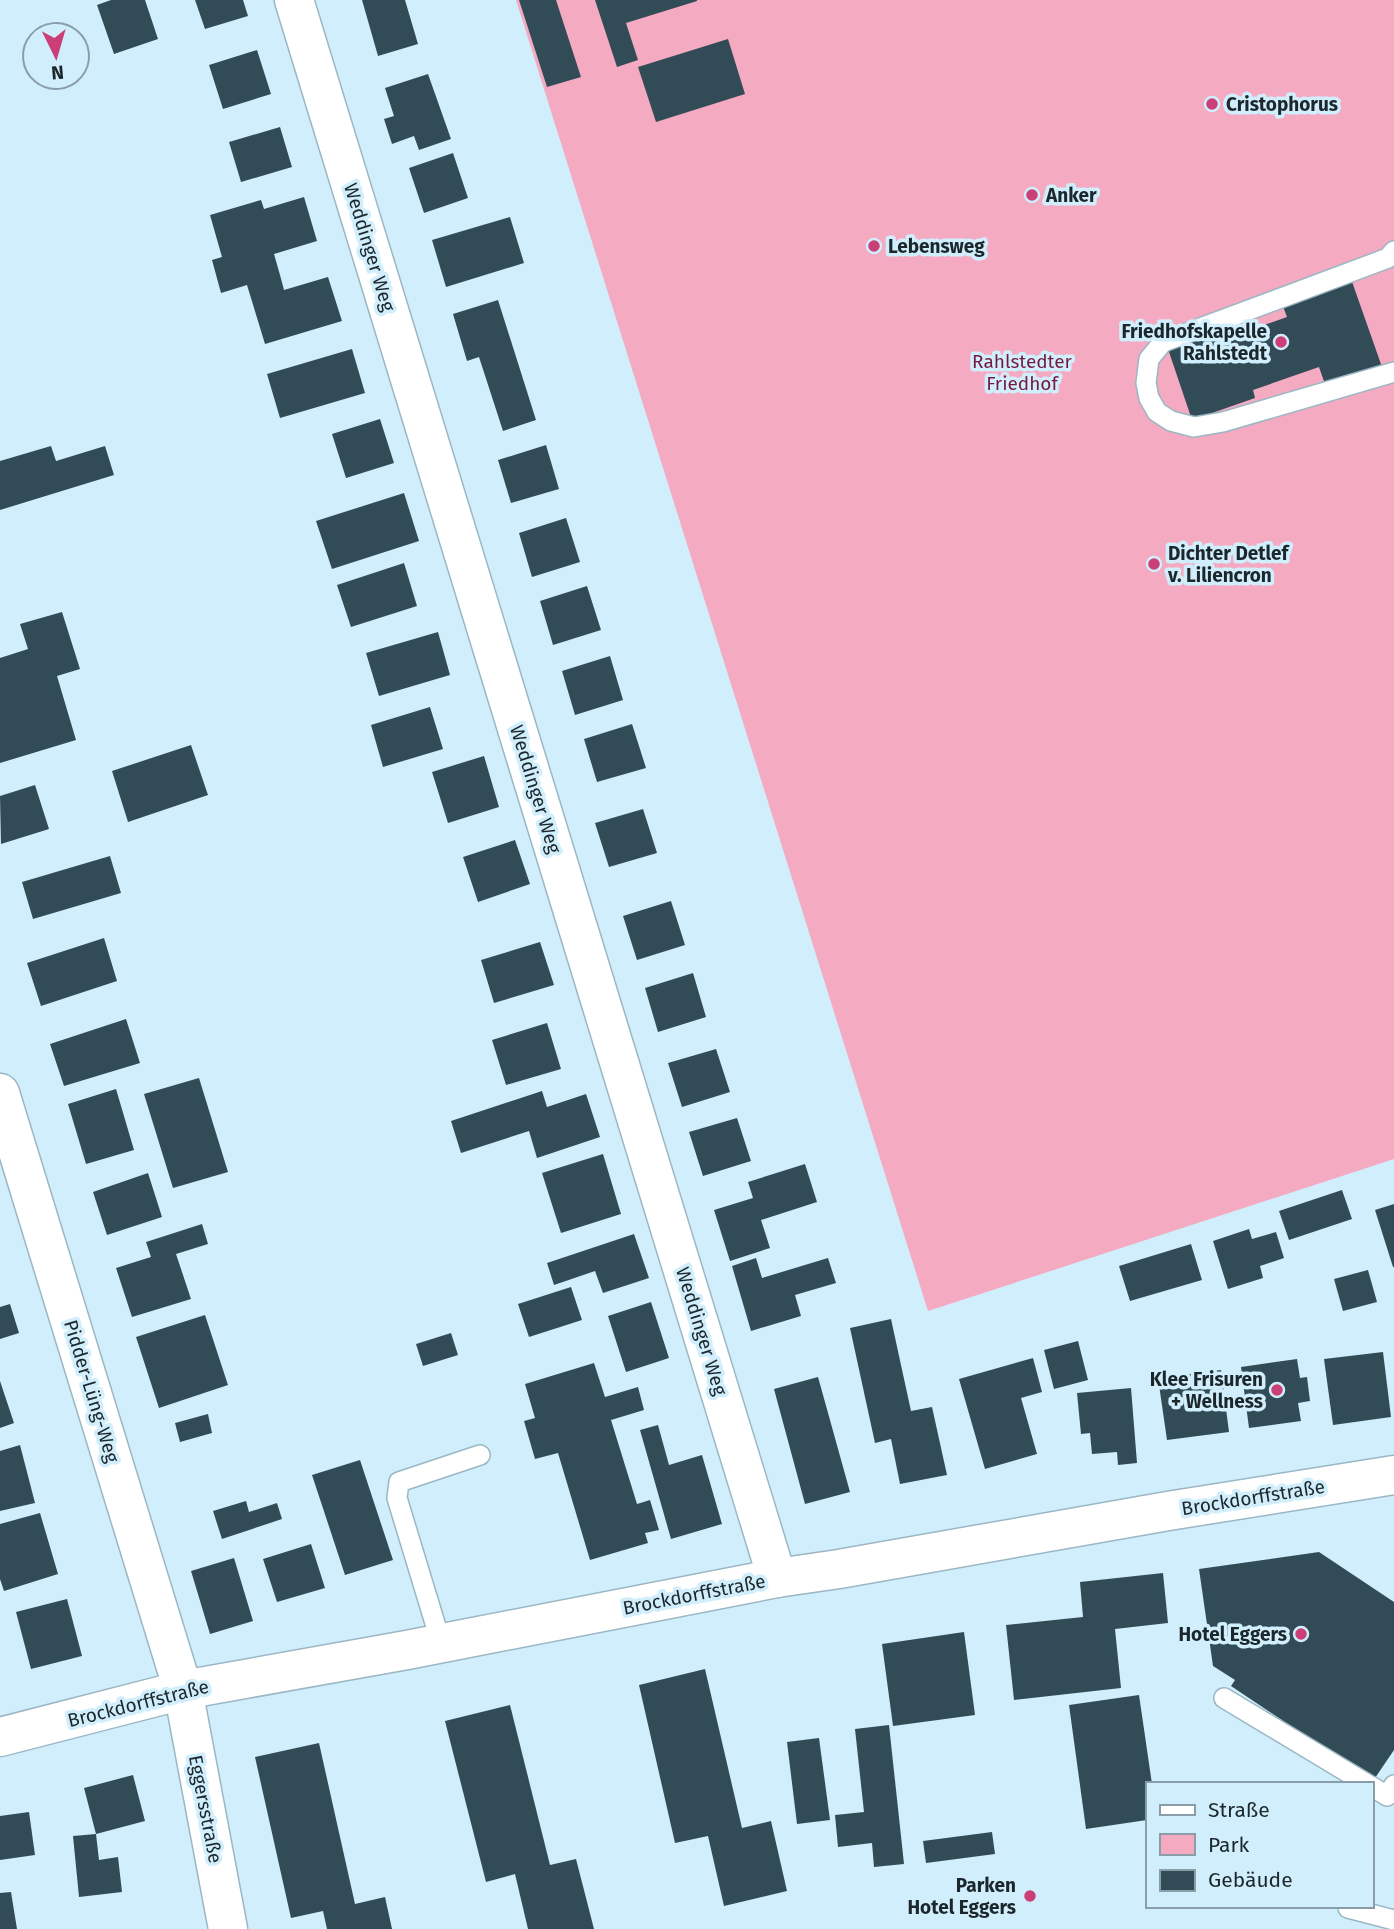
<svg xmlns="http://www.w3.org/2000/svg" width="1394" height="1929" font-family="'Fira Sans',sans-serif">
  <rect width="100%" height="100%" fill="#d1eefc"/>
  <path fill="#f4aac0" d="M516,0H1394V1159L928,1311Z"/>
  <path fill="#324c57" d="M111,0H145L158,39L114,54L97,5Z
    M195,0H243L248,16L205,29Z
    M362,0H405L418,44L378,56Z
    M519,0H556L581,77L547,87Z
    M595,0H697V1L626,23L638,60L617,67Z
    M728,39L745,94L656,122L638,67Z
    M257,50L271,94L223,109L209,65Z
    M428,74L451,139L419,150L414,136L392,144L384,119L394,116L385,88Z
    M280,127L292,167L241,182L229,142Z
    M453,153L468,198L424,213L409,168Z
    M304,197L317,241L274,254L280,275L284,290L328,277L342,321L265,344L247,285L221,293L212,260L222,257L210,215L261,200L264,209Z
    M510,217L524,263L446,287L432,240Z
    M1350,276L1382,367L1326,387L1319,367L1253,390L1255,398L1192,420L1168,349L1232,327L1235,335L1287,317L1281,301Z
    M498,300L536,420L503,431L479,357L467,361L453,314Z
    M352,349L365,393L280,418L267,374Z
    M380,419L394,463L346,478L332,434Z
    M546,445L559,489L511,503L498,460Z
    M51,446L56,461L105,446L114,475L0,510V461Z
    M404,493L419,541L332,569L316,521Z
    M566,518L580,562L532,577L519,533Z
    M404,563L417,606L351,627L337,585Z
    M587,586L601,630L553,645L540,601Z
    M62,612L80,669L57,676L76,740L0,763V658L28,649L20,624Z
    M438,632L450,675L379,696L366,653Z
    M610,656L623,700L575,715L562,671Z
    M430,707L443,749L383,767L371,725Z
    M632,724L646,768L597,782L584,739Z
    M191,745L208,795L128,822L112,771Z
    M484,756L499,807L448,823L432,772Z
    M35,785L49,829L1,844L0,796Z
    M643,809L657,853L609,867L595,823Z
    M515,840L530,884L478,902L463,857Z
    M110,856L121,893L33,919L22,882Z
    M671,901L685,945L637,960L623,916Z
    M104,938L117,981L41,1006L27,963Z
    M540,942L554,985L494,1003L481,960Z
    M693,973L706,1017L658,1032L645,988Z
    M126,1019L140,1063L64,1086L50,1044Z
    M547,1023L561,1069L506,1085L492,1040Z
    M716,1049L730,1092L682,1107L668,1063Z
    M199,1078L228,1172L173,1188L144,1094Z
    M116,1089L134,1150L86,1164L68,1104Z
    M542,1091L547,1107L586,1094L600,1137L537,1158L529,1131L461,1153L451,1121Z
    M737,1118L751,1161L703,1176L689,1132Z
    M603,1154L621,1214L561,1233L542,1173Z
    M805,1164L817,1202L761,1220L770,1248L730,1261L714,1210L753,1198L748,1182Z
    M148,1173L162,1217L107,1235L93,1192Z
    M1342,1190L1352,1219L1289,1240L1279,1211Z
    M1394,1204V1267H1393L1375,1210Z
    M202,1224L208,1244L176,1254L191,1299L132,1317L116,1268L151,1257L146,1242Z
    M1249,1229L1252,1239L1276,1232L1284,1258L1260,1266L1263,1278L1228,1289L1213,1241Z
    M634,1234L649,1278L603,1293L595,1271L554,1285L547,1263Z
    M1191,1244L1202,1280L1130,1301L1119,1266Z
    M756,1258L762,1278L828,1258L836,1283L795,1295L801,1316L751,1331L732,1266Z
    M1368,1270L1377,1302L1343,1311L1334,1279Z
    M571,1287L582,1320L529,1337L518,1304Z
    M651,1302L669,1358L626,1372L608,1316Z
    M10,1304L19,1333L0,1339V1307Z
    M205,1315L228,1385L159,1408L136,1337Z
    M891,1319L911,1411L932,1407L947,1475L900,1484L891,1439L875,1443L850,1328Z
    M451,1333L458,1355L423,1366L416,1344Z
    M1078,1341L1088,1380L1054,1389L1044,1350Z
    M1383,1352L1391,1417L1333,1425L1324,1359Z
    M1033,1358L1042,1392L1021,1398L1037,1454L985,1469L959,1379Z
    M1297,1359L1300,1378L1307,1377L1310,1401L1298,1403L1301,1421L1249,1428L1241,1367Z
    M594,1363L605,1397L638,1387L644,1410L611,1420L637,1504L650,1500L659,1530L645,1533L648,1543L590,1560L558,1453L535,1459L524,1421L535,1418L525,1384Z
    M1221,1370L1229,1432L1167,1440L1158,1378Z
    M818,1377L850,1492L805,1504L774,1389Z
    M0,1381L14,1423L0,1428Z
    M1131,1388L1137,1463L1118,1465L1117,1452L1092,1454L1090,1433L1081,1434L1077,1393Z
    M208,1414L212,1433L180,1442L175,1423Z
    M658,1425L669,1465L702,1455L722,1524L671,1539L640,1430Z
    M20,1445L35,1503L0,1511V1451Z
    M360,1460L393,1560L345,1575L312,1475Z
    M246,1501L249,1512L277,1503L282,1519L222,1539L213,1511Z
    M40,1513L58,1574L4,1591L0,1579V1524Z
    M311,1544L325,1588L277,1602L263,1559Z
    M1319,1552L1394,1602V1750L1373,1781L1231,1686L1235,1680L1213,1666L1199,1569Z
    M234,1558L253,1621L210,1634L191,1571Z
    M1163,1573L1168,1623L1115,1629L1121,1688L1014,1700L1006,1625L1083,1617L1080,1582Z
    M67,1599L82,1656L31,1669L16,1612Z
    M964,1632L975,1715L893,1726L882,1644Z
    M705,1669L742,1828L771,1821L787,1891L724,1906L708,1836L675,1843L639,1685Z
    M1139,1695L1152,1784H1147V1820L1086,1829L1069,1705Z
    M510,1705L550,1865L576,1859L594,1929H528L515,1874L486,1882L445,1721Z
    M889,1725L904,1864L874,1867L872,1843L838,1847L835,1815L864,1812L855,1729Z
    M819,1738L830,1820L797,1824L787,1742Z
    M319,1743L355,1904L385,1897L392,1929H327L323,1911L291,1918L255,1757Z
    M133,1775L145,1821L96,1834L99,1860L118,1857L122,1892L79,1897L73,1836L96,1834L84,1788Z
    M29,1812L35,1855L0,1860V1816Z
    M992,1832L995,1854L926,1863L923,1841Z
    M11,1892L17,1929H0V1893Z"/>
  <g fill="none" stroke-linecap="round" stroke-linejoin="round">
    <defs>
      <path id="lane" d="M1394,251L1388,258L1163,342L1149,359L1146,383L1149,398L1157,412L1171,421L1194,427L1223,422L1394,372
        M441,1643L397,1498L399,1482L480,1455
        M1224,1698L1367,1784
        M1371,1786L1387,1796L1394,1785
        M1348,1908L1394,1920"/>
      <path id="street" d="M294,0L777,1578
        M0,1093L183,1690L228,1929"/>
      <path id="secondary" d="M0,1737L183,1690L407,1650L777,1578L839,1569L1168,1511L1394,1475"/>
    </defs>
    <use href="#lane" stroke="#9bb7c4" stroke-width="22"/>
    <use href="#street" stroke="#9bb7c4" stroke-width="41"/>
    <use href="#secondary" stroke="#9bb7c4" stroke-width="41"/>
    <use href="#lane" stroke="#fff" stroke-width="19"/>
    <use href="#street" stroke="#fff" stroke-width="38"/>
    <use href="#secondary" stroke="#fff" stroke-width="38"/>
  </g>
  <g fill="#ca3f76" stroke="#d1eefc" stroke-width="2.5">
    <circle cx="1212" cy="104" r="7"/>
    <circle cx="1032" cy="195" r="7"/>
    <circle cx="874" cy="246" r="7"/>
    <circle cx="1281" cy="342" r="7"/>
    <circle cx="1154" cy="564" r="7"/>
    <circle cx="1277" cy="1390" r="7"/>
    <circle cx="1301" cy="1634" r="7"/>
    <circle cx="1030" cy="1896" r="7"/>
  </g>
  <g text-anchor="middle" stroke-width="7" stroke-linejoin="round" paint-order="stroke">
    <g font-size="19" font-weight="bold" fill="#1c272c" stroke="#d1eefc" text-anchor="start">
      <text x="1226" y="111">Cristophorus</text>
      <text x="1046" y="202">Anker</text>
      <text x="888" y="253">Lebensweg</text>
      <text x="1267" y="338" text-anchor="end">Friedhofskapelle<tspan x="1267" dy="22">Rahlstedt</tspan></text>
      <text x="1168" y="560">Dichter Detlef<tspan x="1168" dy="22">v. Liliencron</tspan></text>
      <text x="1263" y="1386" text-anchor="end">Klee Frisuren<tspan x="1263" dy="22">+ Wellness</tspan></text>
      <text x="1287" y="1641" text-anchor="end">Hotel Eggers</text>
      <text x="1016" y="1892" text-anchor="end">Parken<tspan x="1016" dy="22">Hotel Eggers</tspan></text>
    </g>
    <g font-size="19" fill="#1c272c" stroke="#d1eefc">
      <text transform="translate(370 247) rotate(73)" y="7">Weddinger Weg</text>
      <text transform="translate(536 789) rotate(73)" y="7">Weddinger Weg</text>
      <text transform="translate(702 1331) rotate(73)" y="7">Weddinger Weg</text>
      <text transform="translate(92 1391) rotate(73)" y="7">Pidder-Lüng-Weg</text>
      <text transform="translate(1253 1497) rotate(-9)" y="7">Brockdorffstraße</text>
      <text transform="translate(694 1594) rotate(-11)" y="7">Brockdorffstraße</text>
      <text transform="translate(138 1703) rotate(-14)" y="7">Brockdorffstraße</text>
      <text transform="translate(206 1809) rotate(79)" y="7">Eggersstraße</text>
    </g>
    <g font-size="19" fill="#75193f" stroke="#d1eefc">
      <text x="1022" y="368">Rahlstedter<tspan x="1022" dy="22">Friedhof</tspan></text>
    </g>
  </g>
  <rect x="1146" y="1782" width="228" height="126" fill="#d1eefc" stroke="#899ea9" stroke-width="2"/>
  <rect x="1160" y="1805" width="35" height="10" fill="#ffffff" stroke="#899ea9" stroke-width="2"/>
  <text x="1208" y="1817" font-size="21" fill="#1c272c">Straße</text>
  <rect x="1160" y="1834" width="35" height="21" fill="#f4aac0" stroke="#899ea9" stroke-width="2"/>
  <text x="1208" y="1852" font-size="21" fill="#1c272c">Park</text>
  <rect x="1160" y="1870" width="35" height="21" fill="#324c57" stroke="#899ea9" stroke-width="2"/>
  <text x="1208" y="1887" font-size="21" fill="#1c272c">Gebäude</text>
  <g transform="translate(56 56) rotate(175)"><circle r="33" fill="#d1eefc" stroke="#899ea9" stroke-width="2"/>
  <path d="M0-5L12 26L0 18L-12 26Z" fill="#ca3f76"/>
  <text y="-10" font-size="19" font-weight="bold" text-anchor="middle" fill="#1c272c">N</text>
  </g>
</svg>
